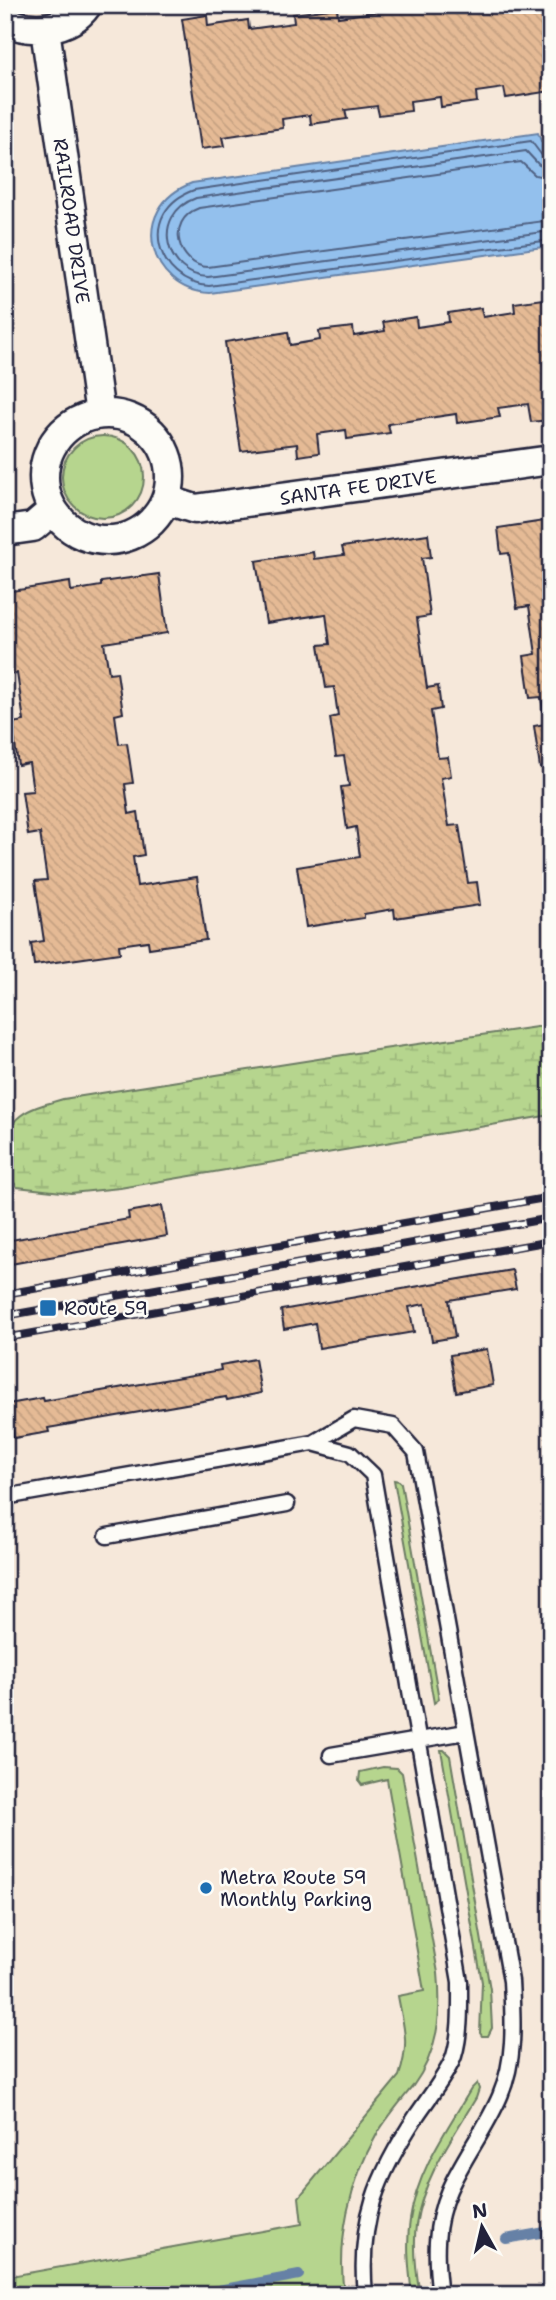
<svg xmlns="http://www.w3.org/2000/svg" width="556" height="2300" font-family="'Shantell Sans',sans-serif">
  <defs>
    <pattern id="wetland-marsh" width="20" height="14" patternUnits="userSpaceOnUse" patternTransform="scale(1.75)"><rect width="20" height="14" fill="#b6d58e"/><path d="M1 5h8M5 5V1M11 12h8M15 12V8" fill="none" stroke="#9cb77b"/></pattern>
    <pattern id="building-back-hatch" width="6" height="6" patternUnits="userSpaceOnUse" patternTransform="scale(1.75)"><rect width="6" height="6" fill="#e5ba95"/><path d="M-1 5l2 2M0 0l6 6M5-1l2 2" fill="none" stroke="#c4a081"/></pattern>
  </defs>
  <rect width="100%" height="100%" fill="#f6e8da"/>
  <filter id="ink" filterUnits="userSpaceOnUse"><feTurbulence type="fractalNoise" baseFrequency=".0143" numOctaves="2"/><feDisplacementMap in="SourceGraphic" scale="14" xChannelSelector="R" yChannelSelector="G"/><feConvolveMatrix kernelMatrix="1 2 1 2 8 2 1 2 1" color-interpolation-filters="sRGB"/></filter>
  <g filter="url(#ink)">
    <path fill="#b6d58e" stroke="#6c7c64" stroke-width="2" d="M62 477a41 41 0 1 1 82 0a41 41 0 1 1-82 0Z
      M394,1480L399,1481L401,1483L439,1699L434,1703Z
      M441,1750H444L450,1756L490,1989L492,2028L488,2036H482L480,2033L482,1982Z
      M383,1767L397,1768L402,1773L438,1973C442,2014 438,2052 413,2086C400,2102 388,2116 377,2134C349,2183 337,2239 344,2295H5V2277L302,2224L299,2197L399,2076C410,2043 404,2029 398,1996L424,1991L387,1779L362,1785L359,1781L360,1772Z
      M477,2083L479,2089L476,2098C452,2138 423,2178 416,2225C413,2248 416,2272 420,2295H412C409,2270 406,2244 410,2220C417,2171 446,2131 471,2089Z"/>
    <path fill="url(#wetland-marsh)" stroke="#6c7c64" stroke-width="2" d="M551,1025V1115L120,1188L71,1193L17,1187C8,1175 5,1166 5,1152C5,1113 32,1108 63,1099L369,1051Z"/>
    <path fill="#93c0ed" stroke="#6681a6" stroke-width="2" d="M538,133L541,141L551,155V246L210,293C149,291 126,208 192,183Z"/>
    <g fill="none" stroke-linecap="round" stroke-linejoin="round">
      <path stroke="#4f6182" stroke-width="2" d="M551,159L543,157L531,141L194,190C135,211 157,284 209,286L551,240
        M551,168L539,165L526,151L196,198C149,215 166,276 208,277L551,231
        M551,178L535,175L521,162L199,208C164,221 179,266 208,267L551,220"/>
      <path stroke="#6681a6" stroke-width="10" d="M506,2239L551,2231
        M191,2295L299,2275"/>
    </g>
    <path fill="url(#building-back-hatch)" stroke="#22223b" stroke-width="2" d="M403,5H551V91L506,98L504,88L476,92L477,102L441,107L440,97L410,101L411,111L379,115L377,106L345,110L347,119L311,124L310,115L282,119L283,128L223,137L225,146L201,149L182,19L207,15L208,26L248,20L249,29L294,23L293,14L337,8L338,17L403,8Z
      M551,298L549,420L531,422L528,404L498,408L500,417L457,423L456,414L388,424L390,433L347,439L346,430L317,434L319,453L298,456L297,444L241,451L225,342L288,332L290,345L320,340L319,331L353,327L354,336L385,331L383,322L416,317L417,327L449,322L448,313L481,308L483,317L515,312L514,303Z
      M551,520V766L540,768L534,726L545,724L541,697L530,698L524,656L536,654L529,606L517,608L509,553L501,554L498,528Z
      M428,534L431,557L422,558L430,616L417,618L427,688L438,686L441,709L431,711L438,758L448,757L451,776L441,778L449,826L459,825L468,883L477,882L480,905L395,918L394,909L364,914V918L306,927L297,867L360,857L356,827L347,829L341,787L349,786L344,756L336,757L330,718L338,716L334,687L326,688L319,645L330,644L326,614L266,623L256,561L313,552L314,559L344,555L342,547Z
      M159,574L167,633L104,643L109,673L117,672L123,713L115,715L119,744L127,743L133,783L125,784L129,814L138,812L144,855L133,857L137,886L197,877L206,940L149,948L148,941L119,945L120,953L34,965L31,943L44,941L35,881L47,880L40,833L28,835L22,792L33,791L29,763L18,765L12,723L24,721L17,673L5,674V592L70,582L71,591L101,586V582Z
      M551,875V898H546L543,876Z
      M162,1206L167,1236L5,1265V1241L129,1219L128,1212Z
      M512,1270L516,1289L449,1300L455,1337L432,1341L425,1304L409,1307L414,1332L319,1348L315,1323L284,1329L281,1310Z
      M487,1349L493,1385L456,1392L450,1355Z
      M255,1359L261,1393L227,1400L226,1397L48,1428L49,1432L14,1438L8,1404L43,1398L44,1401L221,1370L220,1365Z"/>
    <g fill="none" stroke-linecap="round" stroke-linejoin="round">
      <defs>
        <path id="service" d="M313,1443L350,1453L373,1475L460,1982C460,2006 461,2033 454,2056C449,2072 427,2100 417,2115C377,2176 358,2220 365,2295
          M5,1497L313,1443L354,1419L393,1426L416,1452L511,1981C513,2019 516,2059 500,2096C486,2129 463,2158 449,2190C434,2224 435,2259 440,2295
          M107,1536L287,1504
          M331,1755L466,1732"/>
        <path id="minor" d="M5,21C31,33 69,31 87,5
          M45,29L100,414
          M44 477a63 63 0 1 1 126 0a63 63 0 1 1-126 0Z
          M167,500L195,509L551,460
          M5,531L33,527L53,510"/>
      </defs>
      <use href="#service" stroke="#22223b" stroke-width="19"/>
      <use href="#minor" stroke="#22223b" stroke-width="33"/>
      <use href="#service" stroke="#fdfcf7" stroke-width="14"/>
      <use href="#minor" stroke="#fdfcf7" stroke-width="28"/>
      <defs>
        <path id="rail" d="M5,1294L551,1197
          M5,1316L551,1218
          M5,1338L551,1241"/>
      </defs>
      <use href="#rail" stroke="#22223b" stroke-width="8"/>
      <use href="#rail" stroke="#fdfcf7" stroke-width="5" stroke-dasharray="16" stroke-linecap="butt"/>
    </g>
  </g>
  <g fill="#1f6fb2" stroke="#fdfcf7" stroke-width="2.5">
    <rect x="39" y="1299" width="18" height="18" rx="3.5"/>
    <circle cx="206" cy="1888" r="7"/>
  </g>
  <g text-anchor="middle" stroke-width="5" stroke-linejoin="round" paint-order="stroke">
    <g font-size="19" fill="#22223b" stroke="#fdfcf7">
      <text transform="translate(72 221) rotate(82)" y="7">RAILROAD DRIVE</text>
      <text transform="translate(358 487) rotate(-8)" y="7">SANTA FE DRIVE</text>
    </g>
    <g font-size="19" fill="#22223b" stroke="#fdfcf7" text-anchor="start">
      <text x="64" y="1315">Route 59</text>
      <text x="220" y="1884">Metra Route 59<tspan x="220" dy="22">Monthly Parking</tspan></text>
    </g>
  </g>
  <rect width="556" height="2300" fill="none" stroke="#fdfcf7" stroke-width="28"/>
  <rect x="14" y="14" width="528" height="2272" fill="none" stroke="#22223b" stroke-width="2.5" filter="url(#ink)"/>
  <g transform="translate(482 2227) rotate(352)" stroke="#fdfcf7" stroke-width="5" paint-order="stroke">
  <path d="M0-5L12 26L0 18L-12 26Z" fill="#22223b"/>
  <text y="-10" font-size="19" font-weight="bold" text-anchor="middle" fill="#22223b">N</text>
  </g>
</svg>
